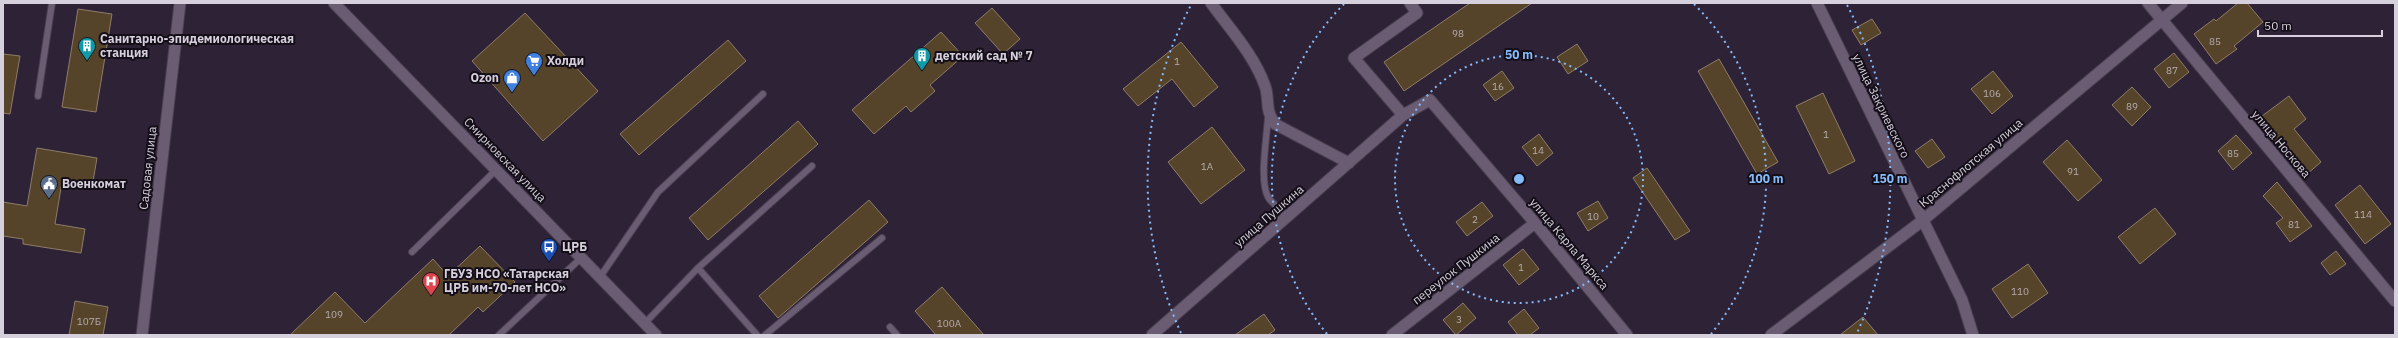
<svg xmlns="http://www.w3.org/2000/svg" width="2398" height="338" font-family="'IBM Plex Sans',sans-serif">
  <rect width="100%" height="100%" fill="#2e2236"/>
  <path fill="#55432a" stroke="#8e7d67" d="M1470,3H1532L1404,91L1384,62Z
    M2238,3H2247L2263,22L2234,46L2237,49L2216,64L2194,34L2214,19L2216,21Z
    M992,8L1020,39L1003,54L975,23Z
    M78,9L112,14L96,112L62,107Z
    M525,13L598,91L543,141L472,61Z
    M1872,19L1881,33L1861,45L1852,30Z
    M941,32L963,56L930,85L935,91L911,112L906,106L874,134L852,110Z
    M728,40L746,61L639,155L620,134Z
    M1181,42L1218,87L1194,107L1172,79L1138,106L1123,89Z
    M1577,44L1588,61L1568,74L1557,57Z
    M2174,53L2189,72L2169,88L2154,69Z
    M3,54L20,56L10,114L3,113Z
    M1719,59L1778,162L1757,174L1698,71Z
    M1502,71L1514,88L1495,101L1483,85Z
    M1993,71L2013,96L1992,114L1971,89Z
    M2132,87L2151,107L2132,126L2112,105Z
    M1823,93L1855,161L1829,174L1796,106Z
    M2289,96L2306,119L2294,129L2321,162L2306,175L2278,140L2275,142L2258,119Z
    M798,121L818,144L708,240L689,218Z
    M1212,127L1245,170L1201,204L1168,162Z
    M1539,134L1553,153L1537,166L1522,147Z
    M2236,135L2252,153L2233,170L2218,151Z
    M1932,139L1945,157L1928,168L1915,151Z
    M2067,140L2102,180L2078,201L2043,162Z
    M37,148L97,158L92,187L62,182L55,224L85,229L81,253L23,244V239L3,236V202L27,206Z
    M1647,168L1690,231L1675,240L1633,178Z
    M2277,182L2312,226L2290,242L2276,223L2283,218L2263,196Z
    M2360,185L2391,224L2365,244L2335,205Z
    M869,200L888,222L778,318L759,296Z
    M1598,201L1608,218L1588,231L1577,213Z
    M1482,202L1493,216L1467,236L1456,222Z
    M2155,208L2176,234L2140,264L2118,237Z
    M480,246L515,282L483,312L478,307L449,335H290L335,292L365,323L433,259L448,276Z
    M1523,249L1539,269L1519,285L1503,265Z
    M2336,251L2346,264L2330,275L2321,263Z
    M2028,264L2048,293L2012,318L1992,289Z
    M942,287L984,335H936L915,311Z
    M75,301L108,307L103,335H69Z
    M1463,303L1476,318L1456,335L1443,320Z
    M1524,309L1539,328L1530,335H1518L1508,322Z
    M1264,314L1275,330L1268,335H1235Z
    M1863,317L1878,335H1840Z"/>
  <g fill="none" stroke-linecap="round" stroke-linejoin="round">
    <defs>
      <path id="service" d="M38,96L52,3
        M1268,116C1267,138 1259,179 1268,197C1272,204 1283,211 1289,217
        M412,252L496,170
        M698,268L812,166
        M600,277L658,192L763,94
        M645,323L698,268L757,335
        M890,327L897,335
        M499,335L581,258
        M765,335L882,238"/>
      <path id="minor" d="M1211,3C1230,29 1254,55 1265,86C1270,100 1264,109 1275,124L1349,163
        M1410,3L1417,13L1354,58L1403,115L1430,100L1535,223L1627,335
        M2148,3L2395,301
        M1152,335L1403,115
        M1392,335L1535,223"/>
      <path id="tertiary" d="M334,3L656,335
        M142,335L180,3
        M1771,335L1922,221L2182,3"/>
      <path id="secondary" d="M1817,3L1962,300L1973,335"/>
    </defs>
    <use href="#service" stroke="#483e4f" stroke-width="8"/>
    <use href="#minor" stroke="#483e4f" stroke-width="13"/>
    <use href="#tertiary" stroke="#483e4f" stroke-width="13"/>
    <use href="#secondary" stroke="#483e4f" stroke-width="13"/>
    <use href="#service" stroke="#695c73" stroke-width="6"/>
    <use href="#minor" stroke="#695c73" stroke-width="11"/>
    <use href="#tertiary" stroke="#695c73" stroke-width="11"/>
    <use href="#secondary" stroke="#695c73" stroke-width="11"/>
  </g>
  <g fill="none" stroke="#86bbfb" stroke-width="2" stroke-dasharray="2 4">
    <circle cx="1519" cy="179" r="124"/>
    <path d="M1327 334A247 247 0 0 1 1344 4M1694 4A247 247 0 0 1 1711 334"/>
    <path d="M1181 333A371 371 0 0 1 1191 5M1847 5A371 371 0 0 1 1857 333"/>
  </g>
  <defs>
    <symbol id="building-pin" viewBox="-11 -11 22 30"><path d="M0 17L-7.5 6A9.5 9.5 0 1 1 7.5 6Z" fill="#0f9aa8" stroke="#130e17"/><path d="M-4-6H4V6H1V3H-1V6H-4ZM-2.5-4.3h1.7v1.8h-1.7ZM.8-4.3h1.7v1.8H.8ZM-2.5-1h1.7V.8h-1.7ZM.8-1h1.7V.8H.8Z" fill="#fff"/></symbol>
    <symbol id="supermarket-pin" viewBox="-11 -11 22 30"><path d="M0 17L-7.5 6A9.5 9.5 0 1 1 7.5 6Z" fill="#3f7fe0" stroke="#130e17"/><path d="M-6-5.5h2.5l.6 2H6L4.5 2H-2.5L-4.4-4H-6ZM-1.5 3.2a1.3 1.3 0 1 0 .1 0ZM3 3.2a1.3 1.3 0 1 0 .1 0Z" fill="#fff"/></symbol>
    <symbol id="shop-pin" viewBox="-11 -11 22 30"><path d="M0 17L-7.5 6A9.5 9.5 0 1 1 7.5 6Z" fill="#3f7fe0" stroke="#130e17"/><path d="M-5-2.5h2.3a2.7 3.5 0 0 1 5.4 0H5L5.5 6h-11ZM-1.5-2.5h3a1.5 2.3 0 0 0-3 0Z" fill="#fff"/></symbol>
    <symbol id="civic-pin" viewBox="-11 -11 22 30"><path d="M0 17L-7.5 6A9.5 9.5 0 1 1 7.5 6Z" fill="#5c6f8a" stroke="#130e17"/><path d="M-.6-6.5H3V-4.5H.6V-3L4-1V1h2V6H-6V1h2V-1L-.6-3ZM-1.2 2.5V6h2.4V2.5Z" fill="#fff"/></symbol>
    <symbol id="bus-pin" viewBox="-11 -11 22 30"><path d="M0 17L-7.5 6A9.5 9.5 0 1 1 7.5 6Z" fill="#1a4fb4" stroke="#130e17"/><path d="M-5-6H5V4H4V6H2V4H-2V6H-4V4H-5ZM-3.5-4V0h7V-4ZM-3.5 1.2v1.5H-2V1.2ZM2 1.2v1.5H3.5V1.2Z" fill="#fff"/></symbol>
    <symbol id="hospital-pin" viewBox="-11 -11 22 30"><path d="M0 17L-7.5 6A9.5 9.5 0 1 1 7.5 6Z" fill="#e0444e" stroke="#130e17"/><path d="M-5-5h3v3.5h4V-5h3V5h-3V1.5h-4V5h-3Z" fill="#fff"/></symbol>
  </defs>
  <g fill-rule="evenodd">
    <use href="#building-pin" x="77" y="36" width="20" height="27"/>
    <use href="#building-pin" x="912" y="46" width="20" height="27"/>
    <use href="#supermarket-pin" x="524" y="51" width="20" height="27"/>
    <use href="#shop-pin" x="502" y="68" width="20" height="27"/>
    <use href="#civic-pin" x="39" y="174" width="20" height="27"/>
    <use href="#bus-pin" x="539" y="237" width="20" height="27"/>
    <use href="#hospital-pin" x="421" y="271" width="20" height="27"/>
  </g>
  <g text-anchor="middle" stroke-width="4" stroke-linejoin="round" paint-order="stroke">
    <g font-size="10" fill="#b6acb0">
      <text x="1458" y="37">98</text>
      <text x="2215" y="45">85</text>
      <text x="1177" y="65">1</text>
      <text x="2172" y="74">87</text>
      <text x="1498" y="90">16</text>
      <text x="1992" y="97">106</text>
      <text x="2132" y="110">89</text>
      <text x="1826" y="138">1</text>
      <text x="1538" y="154">14</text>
      <text x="2233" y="157">85</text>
      <text x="1207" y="170">1А</text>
      <text x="2073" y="175">91</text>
      <text x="2363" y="218">114</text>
      <text x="1593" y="220">10</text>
      <text x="1475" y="223">2</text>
      <text x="2294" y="228">81</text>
      <text x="1521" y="271">1</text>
      <text x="2020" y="295">110</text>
      <text x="334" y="318">109</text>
      <text x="1459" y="323">3</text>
      <text x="89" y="325">107Б</text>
      <text x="949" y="327">100А</text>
    </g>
    <g font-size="12" font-weight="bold" fill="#d6cfdc" stroke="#130e17" text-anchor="start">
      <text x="100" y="43">Санитарно-эпидемиологическая<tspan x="100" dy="14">станция</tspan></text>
      <text x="935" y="60">детский сад № 7</text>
      <text x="547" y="65">Холди</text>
      <text x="499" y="82" text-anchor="end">Ozon</text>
      <text x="62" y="188">Военкомат</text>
      <text x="562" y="251">ЦРБ</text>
      <text x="444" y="278">ГБУЗ НСО «Татарская<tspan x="444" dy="14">ЦРБ им-70-лет НСО»</tspan></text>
    </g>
    <g font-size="12" fill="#d6cfdc" stroke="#130e17">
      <text transform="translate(1881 106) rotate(64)" y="4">улица Закриевского</text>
      <text transform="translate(2281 144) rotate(50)" y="4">улица Носкова</text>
      <text transform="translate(505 160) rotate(46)" y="4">Смирновская улица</text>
      <text transform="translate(1971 163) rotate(-40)" y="4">Краснофлотская улица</text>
      <text transform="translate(148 168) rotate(-84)" y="4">Садовая улица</text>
      <text transform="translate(1269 216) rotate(-41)" y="4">улица Пушкина</text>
      <text transform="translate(1569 244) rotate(50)" y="4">улица Карла Маркса</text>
      <text transform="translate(1456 269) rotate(-38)" y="4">переулок Пушкина</text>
    </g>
  </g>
  <circle cx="1519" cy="179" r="6" fill="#86bbfb" stroke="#130e17" stroke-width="2"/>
  <g font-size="12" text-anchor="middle" font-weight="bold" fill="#86bbfb" stroke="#130e17" stroke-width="4" stroke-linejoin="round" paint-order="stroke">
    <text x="1519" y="59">50 m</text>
    <text x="1766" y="183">100 m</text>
    <text x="1890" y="183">150 m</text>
  </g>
  <rect width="2398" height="338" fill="none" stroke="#d6cfdc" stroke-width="8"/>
  <path d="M2258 30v6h124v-6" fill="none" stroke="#d6cfdc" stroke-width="2"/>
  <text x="2264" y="30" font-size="12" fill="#d6cfdc" stroke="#130e17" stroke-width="3" paint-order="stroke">50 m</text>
</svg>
